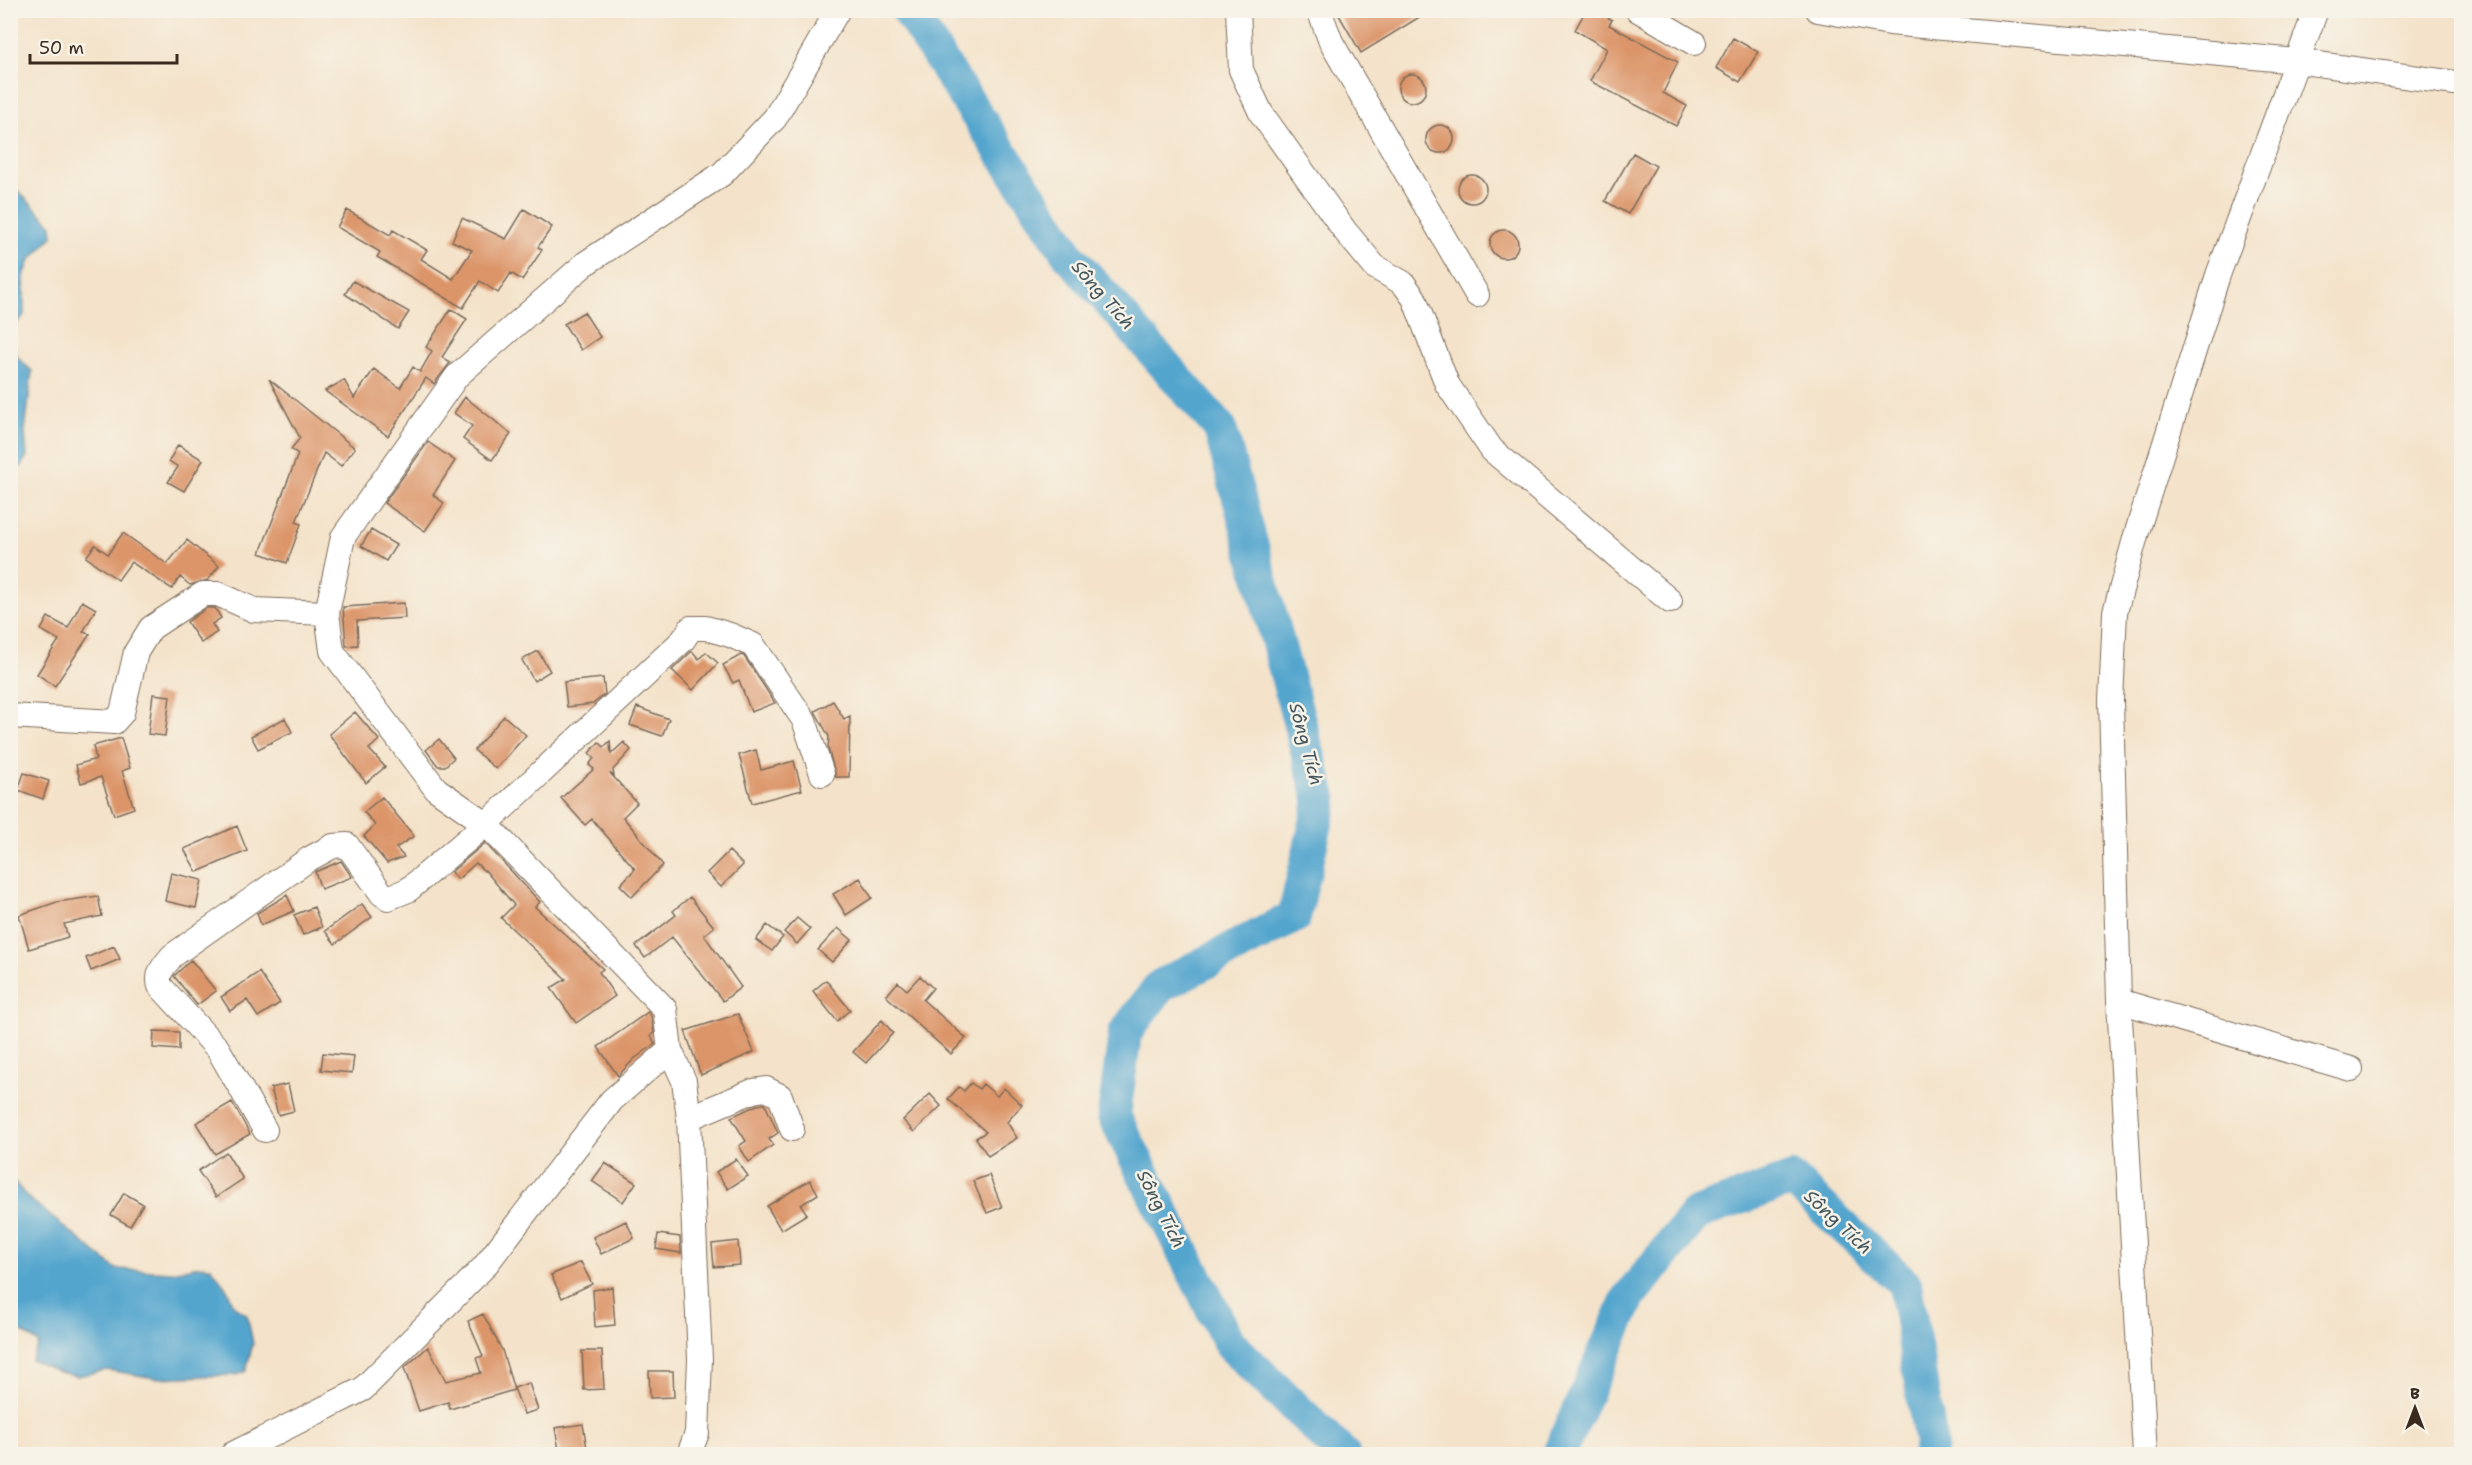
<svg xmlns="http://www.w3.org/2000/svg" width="2472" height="1465" font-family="'Shantell Sans',sans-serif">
  <rect width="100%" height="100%" fill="#f7f3e8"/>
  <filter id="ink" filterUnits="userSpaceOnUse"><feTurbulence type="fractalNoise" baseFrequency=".0167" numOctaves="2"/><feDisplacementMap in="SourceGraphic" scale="12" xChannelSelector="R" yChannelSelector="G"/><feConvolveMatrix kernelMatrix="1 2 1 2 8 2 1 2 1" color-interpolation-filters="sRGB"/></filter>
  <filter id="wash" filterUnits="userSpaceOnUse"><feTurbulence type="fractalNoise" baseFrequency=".008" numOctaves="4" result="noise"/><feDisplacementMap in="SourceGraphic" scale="24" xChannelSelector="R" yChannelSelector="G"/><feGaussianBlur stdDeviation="1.35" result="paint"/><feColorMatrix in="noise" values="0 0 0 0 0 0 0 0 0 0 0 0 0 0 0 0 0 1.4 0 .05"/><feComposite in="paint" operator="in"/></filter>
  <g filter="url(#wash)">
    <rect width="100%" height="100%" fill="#f4e3ca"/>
    <path fill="#52a5ce" stroke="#466876" stroke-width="1.5" d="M11,184L52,225L53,236L30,260L24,276V315L11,330Z
      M11,336L18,358L32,371L25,432L27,456L21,467L11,470Z
      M10,1176L26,1196L116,1269L173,1272L198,1266L211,1267L227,1289L234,1306L247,1315L253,1343L246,1371L237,1375L155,1378L107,1370L77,1376L59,1372L31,1360L39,1343L11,1325Z"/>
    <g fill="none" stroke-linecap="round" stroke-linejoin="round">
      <path stroke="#52a5ce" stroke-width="34" d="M908,10L1070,257L1220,428L1321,802L1294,917L1160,986L1125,1033L1114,1116L1230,1344L1343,1454
        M1559,1454L1629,1297L1696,1214L1792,1179L1905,1284L1931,1445L1929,1454"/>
    </g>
    <g id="blocks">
      <path fill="#dc9569" d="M1336,10H1431L1361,53Z
        M1586,10H1595L1612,20L1609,25L1678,62L1663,93L1687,106L1676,126L1590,81L1607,49L1575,30Z
        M1733,38L1758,52L1740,82L1716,68Z
        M1398 88a14 14 0 1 1 28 0a14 14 0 1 1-28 0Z
        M1426 139a14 14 0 1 1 28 0a14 14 0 1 1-28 0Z
        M1633,153L1656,166L1628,214L1605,201Z
        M1458 189a14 14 0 1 1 28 0a14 14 0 1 1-28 0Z
        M524,209L552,227L538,247L542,250L522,280L511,273L498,293L480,281L463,308L377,257L380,252L337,227L347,210L390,235L393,230L427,250L421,259L453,279L472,250L452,241L462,218L506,239Z
        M1490 244a14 14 0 1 1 28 0a14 14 0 1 1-28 0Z
        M353,281L409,312L398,329L345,294Z
        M451,309L467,319L442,357L450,363L434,384L426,378L388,436L325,391L344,380L354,398L374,369L400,388L413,367L420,372L432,351L426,347Z
        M584,312L600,337L581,350L564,324Z
        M269,379L355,448L341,466L324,453L296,522L301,524L287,563L260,553L298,454L291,449L300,438Z
        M465,397L511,434L492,460L463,439L472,426L454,413Z
        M428,442L455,461L433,495L444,503L425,531L384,503Z
        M178,445L203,460L184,491L168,482L178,467L169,461Z
        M371,530L396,545L386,561L361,546Z
        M123,533L167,564L187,540L219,566L208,580L190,585L180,577L172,589L131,562L118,580L86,557L95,545L108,554Z
        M82,601L96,609L83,632L90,634L55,686L37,674L59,640L41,630L48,617L68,628Z
        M404,603L405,618L357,621L358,645L346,646L343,607Z
        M207,608H215L221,618L212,624L217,632L201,643L187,622Z
        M538,651L550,671L534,681L522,660Z
        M692,651L699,659L706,652L718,663L693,690L672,670Z
        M741,655L744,656L775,703L751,712L739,680L733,683L723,665Z
        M603,678L605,694L593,704L567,707L564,682Z
        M153,694L170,696L165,736L148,734Z
        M833,701L844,719L850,716L849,777H836L828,748L829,737L815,711Z
        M637,707L669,719L662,736L630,725Z
        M355,712L379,740L369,749L385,767L366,783L329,734Z
        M504,716L526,735L496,769L474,750Z
        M285,718L292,732L258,749L251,736Z
        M121,738L130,768L122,771L134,808L114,815L101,777L81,783L76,765L96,759L93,746Z
        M439,739L454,758L445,766H438L426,750Z
        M610,741L611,754L624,742L631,750L613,770L614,776L610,773L637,803L623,817L663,865L632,897L620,885L635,869L592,819L585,825L561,798L594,769L589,765L594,758L589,753L599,742L604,747Z
        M756,750L761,770L794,761L802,790L752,803L739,755Z
        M24,773L49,781L43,799L18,790Z
        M382,797L414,836L396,848L404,857L387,863L364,836L375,825L364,812Z
        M237,826L247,851L197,872L184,849Z
        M485,843L540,902L535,907L603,969L599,972L615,996L576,1023L551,988L566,979L501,918L514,905L485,870L484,871L476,863L458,879L451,872Z
        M729,851L743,865L721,887L707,873Z
        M341,861L352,877L321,889L315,872Z
        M171,873L202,880L196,908L165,901Z
        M860,878L872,898L846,915L833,894Z
        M287,895L294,911L261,925L257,913Z
        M98,896L102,916L64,924L68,937L29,949L19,915L57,902Z
        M690,897L714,927L704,935L741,987L723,1001L672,937L645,958L636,946L676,915L673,911Z
        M362,904L372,917L335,944L325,931Z
        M314,907L322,927L303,935L294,915Z
        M797,918L810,929L797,944L784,932Z
        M767,925L783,937L772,951L756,940Z
        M838,928L852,940L832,962L818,950Z
        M114,946L120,959L91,971L86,958Z
        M191,960L216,991L197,1005L174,976Z
        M259,972L280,1003L258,1017L247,1000L230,1011L221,997Z
        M920,976L933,988L923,1000L966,1038L951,1054L886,996L898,982L907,990Z
        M826,980L850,1010L837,1021L813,991Z
        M648,1012L651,1015L654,1033L651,1035L655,1044L634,1059L618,1076L598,1047Z
        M738,1014L754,1052L701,1075L685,1031Z
        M882,1020L893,1033L866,1063L853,1052Z
        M154,1031L179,1032V1050L153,1048Z
        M323,1053L354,1056L352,1073L321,1070Z
        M971,1083L979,1089L983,1084L997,1096L1004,1088L1022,1105L1007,1122L1017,1138L988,1156L976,1138L986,1132L948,1099L959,1087L964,1091Z
        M288,1084L294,1111L278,1115L271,1088Z
        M930,1094L941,1106L914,1132L903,1120Z
        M232,1102L250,1134L215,1154L196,1123Z
        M765,1104L778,1133L769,1139L773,1145L749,1162L739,1146L746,1141L731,1117L757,1105Z
        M226,1152L243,1179L216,1197L198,1171Z
        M736,1159L748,1176L728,1189L716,1172Z
        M605,1163L636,1183L623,1202L592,1181Z
        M989,1175L1002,1207L987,1213L973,1181Z
        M810,1180L818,1194L801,1205L807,1214L781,1230L767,1206Z
        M124,1193L143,1204L130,1226L111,1215Z
        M626,1221L634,1238L601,1254L593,1237Z
        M658,1234L680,1237L681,1253L656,1249Z
        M738,1241L740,1265L714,1267L712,1244Z
        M581,1262L592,1284L562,1298L551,1275Z
        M612,1287L615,1325L595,1327L593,1290Z
        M483,1314L502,1350L514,1390L450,1409L448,1402L419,1411L404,1368L428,1347L446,1381L481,1373L476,1358L483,1356L468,1321Z
        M582,1351H602L604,1389L584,1390Z
        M649,1371H673L674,1397L650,1398Z
        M529,1383L538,1410L524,1414L514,1388Z
        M583,1424L588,1455H560L555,1428Z"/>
    </g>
  </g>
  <g filter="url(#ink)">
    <use href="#blocks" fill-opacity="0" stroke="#7c6b5a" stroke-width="1.5"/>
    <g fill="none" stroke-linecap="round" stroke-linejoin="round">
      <defs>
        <path id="minor" d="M1238,10L1241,70L1261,113L1345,231L1375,267L1403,283L1414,298L1447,384L1492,450L1670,601
          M1319,10L1331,42L1477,295
          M1638,10L1694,43
          M1818,10L1890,23L2296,61L2462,84
          M2316,10L2218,275L2136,535L2115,612L2111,701L2119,1001L2351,1069
          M10,716L114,722L122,713L136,652L151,628L203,594H218L254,610L327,613
          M2119,1001L2145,1454
          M670,1050L684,1081L689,1118L700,1359L697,1433L689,1454
          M689,1118L753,1091L766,1089L780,1096L792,1129
          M265,1130L218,1049L160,986C156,973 164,966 172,956L309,859L333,846L347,845L382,894L388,898L408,890L486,824L683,640L691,628H706L730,635L753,645L804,720L822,774
          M233,1454L363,1389L484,1267L612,1100L670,1050L665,1009L486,824L436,789L332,651L327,613L343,537L457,376L586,263L722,174L775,118L838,10"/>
      </defs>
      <use href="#minor" stroke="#7c6b5a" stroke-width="26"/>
      <use href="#minor" stroke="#fff" stroke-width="24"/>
    </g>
  </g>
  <g text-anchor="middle" stroke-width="5" stroke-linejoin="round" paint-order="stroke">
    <g font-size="18" font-style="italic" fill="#43555c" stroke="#f7f3e8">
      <text transform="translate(1103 295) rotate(49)" y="6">Sông Tích</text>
      <text transform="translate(1306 744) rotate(75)" y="6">Sông Tích</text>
      <text transform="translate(1161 1209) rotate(63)" y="6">Sông Tích</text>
      <text transform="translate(1838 1222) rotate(43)" y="6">Sông Tích</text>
    </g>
  </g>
  <rect width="2472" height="1465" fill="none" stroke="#f7f3e8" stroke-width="36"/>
  <g transform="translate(2415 1408)" stroke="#f7f3e8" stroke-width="4.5" paint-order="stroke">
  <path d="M0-4.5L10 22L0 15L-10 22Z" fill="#3b2a1e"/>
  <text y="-9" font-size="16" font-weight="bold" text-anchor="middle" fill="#3b2a1e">B</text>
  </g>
  <path d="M30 54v9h147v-9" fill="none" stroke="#3b2a1e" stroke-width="3"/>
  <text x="39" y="54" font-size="18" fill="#3b2a1e" stroke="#f7f3e8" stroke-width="4.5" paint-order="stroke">50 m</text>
</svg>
